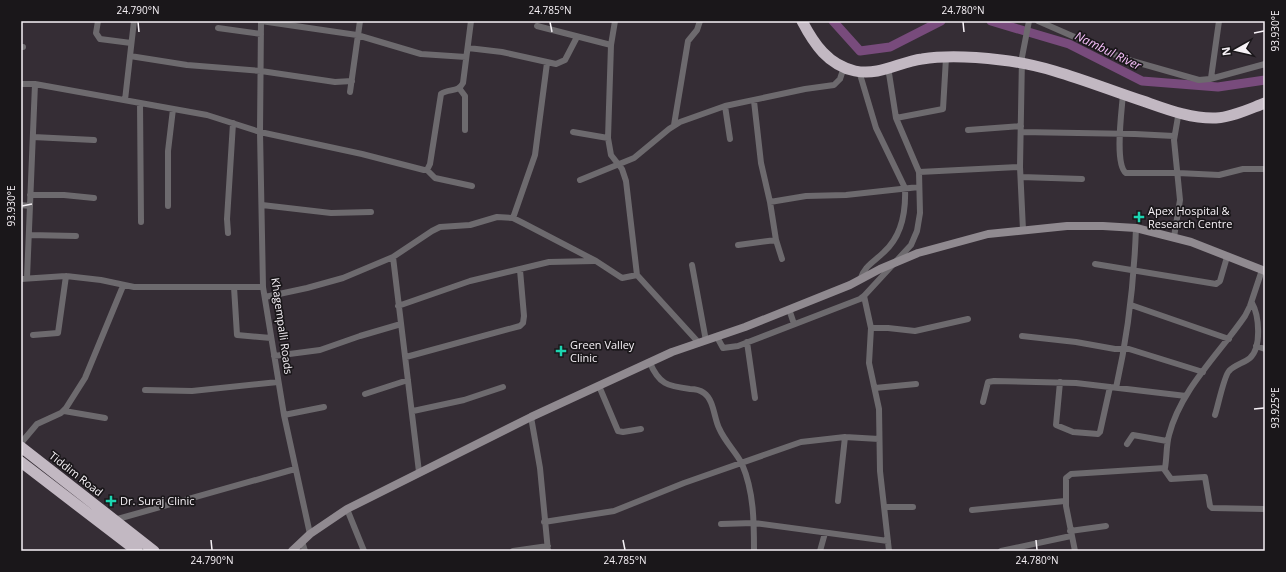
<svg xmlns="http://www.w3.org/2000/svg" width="1286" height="572" font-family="'Open Sans',sans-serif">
  <rect width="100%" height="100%" fill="#352d35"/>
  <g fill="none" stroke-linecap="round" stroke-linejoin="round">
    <path stroke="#784b7c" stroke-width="9" d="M833,21L860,51L890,47L941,21
      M991,21L1069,44L1142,81L1218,87L1265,80"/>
    <path stroke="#6d6a6e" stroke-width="6" d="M98,21L96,33L100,39L131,43
      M261,21L260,132L263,287L284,415L310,534
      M261,21L357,35L421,54L466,57
      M615,21L611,45L608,138L611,155L622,169L626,181L637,275L699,343
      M1038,21L1125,59L1199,80L1210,79L1265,64
      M537,26L611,45
      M218,28L261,34
      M21,47H23
      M468,48L502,52L556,64L565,60L577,37
      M130,56L187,65L261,71L335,82L352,81
      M859,71L876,128L905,188C906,212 902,236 884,252C874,262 864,266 860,280
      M1211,78L1219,21
      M21,84H35L207,115L260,132L362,154L424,170H427L430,164L441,94C449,88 458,93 463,83L471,21
      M459,88L465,96V130
      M350,92L360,21
      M1123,94C1122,109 1114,164 1126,173H1178L1219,175L1243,169H1265
      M125,100L134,21
      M754,101L761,163L770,202L776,240L782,259
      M140,103L141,222
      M725,106L730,139
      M896,118L943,109L946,58
      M674,125L688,41L697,30L700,21
      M968,130L1021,126
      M573,132L608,138
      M1021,132L1135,134L1174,136
      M33,137L94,140
      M427,170L435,178L472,186
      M919,172L1020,167
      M1021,177L1082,179
      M580,180L634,158L669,129L680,122L725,106L805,89L834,85L840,79L844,67
      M30,195H64L94,198
      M770,202L806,196L846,195L919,187
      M21,205L30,206
      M262,205L331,213L371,212
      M168,206V151L173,109
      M513,218L535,155L547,63
      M1023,230L1020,167L1022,57L1029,21
      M228,233L227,219L233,123
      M29,235L76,236
      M1174,237L1180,200L1174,140L1179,111
      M738,245L776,240
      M393,257L419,472
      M1095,264L1216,284L1220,281L1227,257
      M692,265L706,341
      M27,278L35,84
      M21,279L66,276L101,280L134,287H263
      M234,287L237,335L271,338
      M864,296L871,328L869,363L879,409L880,471L889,551
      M265,297L307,288L343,278L393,257L432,231L440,227L470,225L497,217L513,218L523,223L596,261L622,278L637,275
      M1131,305L1229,339
      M398,306L470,281L549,262L594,261
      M789,309L794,324
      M871,328H888L915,331L968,319
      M33,335L58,333L66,276
      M1022,336L1076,342L1115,349H1129L1203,372
      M717,337L723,348L738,346L860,299L864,296L911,245L917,231L920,213L919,172L896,118L888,67
      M747,342L755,398
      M1256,346L1265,349
      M274,356L320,350L360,336L401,324
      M406,357L520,326L523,323L524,316L520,270
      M650,363C659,384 667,386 690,389C695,389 700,390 704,393C714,400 714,418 719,428C725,442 736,452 742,464C754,492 754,522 754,551
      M1060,382L1056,425L1073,432L1098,434L1100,432L1110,387
      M599,386L618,431L623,432L641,429
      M875,388L916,384
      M1116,388C1128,335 1134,283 1136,228
      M145,390L192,391L278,382
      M365,394L408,380
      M983,402L988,382L994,381L1076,383L1186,396
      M64,411L105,418
      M413,411L464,400L503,387
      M284,415L324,407
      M1215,415C1218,406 1224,376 1229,371C1234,365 1244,363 1250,358C1262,347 1259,315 1252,303
      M531,417L540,468L548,551
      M21,443L37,424L61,413L66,408L85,378L123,286
      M1127,444L1133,435L1167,441
      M1164,469L1171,479L1205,477L1210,506L1212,508L1265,509
      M838,501L845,437
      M884,507H913
      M347,509L364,551
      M972,510L1065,501
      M114,520L295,469
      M544,522L614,511L684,483L801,442L845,437L879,439
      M721,524L754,523L888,541
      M1070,531L1106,526
      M302,541L305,551
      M513,551L548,546
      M820,551L825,533
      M1001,551L1071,536
      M1075,551L1066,506V478L1071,474L1165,468C1167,457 1166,446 1169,435C1181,389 1219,354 1245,316L1250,306L1262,270"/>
    <path stroke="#908a90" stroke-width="8" d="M292,551L310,534L347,509L531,417L672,352L745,327L850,285L880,269L918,253L988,234L1067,226H1103L1136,228L1191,242L1265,271"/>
    <path stroke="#c2b8c2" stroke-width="11" d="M802,21C814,44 828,65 855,71C880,76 899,62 922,59C948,55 976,57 1001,60C1050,65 1097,86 1143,101C1166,109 1191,119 1216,118C1233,117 1249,109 1265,103
      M21,447L154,551
      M21,462L137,551"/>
  </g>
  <path fill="none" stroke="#f7f2f7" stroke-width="1.5" d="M138,22L139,32M550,22L552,32M963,22L964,32M1254,33L1264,31M22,206L32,204M1254,409L1264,408M211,540L212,550M623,540L625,550M1036,540L1037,550"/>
  <g fill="#1cd5b1" stroke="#1a171a" stroke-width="1.5">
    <path d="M1137 211h4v4h4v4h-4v4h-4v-4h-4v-4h4z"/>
    <path d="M559 345h4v4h4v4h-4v4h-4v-4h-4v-4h4z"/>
    <path d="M109 495h4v4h4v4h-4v4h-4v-4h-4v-4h4z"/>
  </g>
  <g text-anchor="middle" stroke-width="3.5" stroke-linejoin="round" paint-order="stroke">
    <g font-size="11" fill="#f7f2f7" stroke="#1a171a" text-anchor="start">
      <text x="1148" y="215">Apex Hospital &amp;<tspan x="1148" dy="13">Research Centre</tspan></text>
      <text x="570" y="349">Green Valley<tspan x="570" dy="13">Clinic</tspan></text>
      <text x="120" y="505">Dr. Suraj Clinic</text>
    </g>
    <g font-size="11" fill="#f7f2f7" stroke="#1a171a">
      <text transform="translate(282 326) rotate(82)" y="4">Khagempalli Roads</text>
      <text transform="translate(76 474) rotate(38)" y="4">Tiddim Road</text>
    </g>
    <g font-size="12" font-style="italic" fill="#f7c0fb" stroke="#1a171a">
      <text transform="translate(1108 51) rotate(26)" y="4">Nambul River</text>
    </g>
  </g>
  <rect width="1286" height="572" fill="none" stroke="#1a171a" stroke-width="44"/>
  <g transform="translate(1236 50) rotate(262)" stroke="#1a171a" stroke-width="3" paint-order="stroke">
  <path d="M0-3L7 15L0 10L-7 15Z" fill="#f7f2f7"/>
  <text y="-6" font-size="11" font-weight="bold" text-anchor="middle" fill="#f7f2f7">N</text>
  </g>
  <rect x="22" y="22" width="1242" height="528" fill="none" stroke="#f7f2f7" stroke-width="1.5"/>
  <g font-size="10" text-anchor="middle" fill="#f7f2f7">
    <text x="138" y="14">24.790°N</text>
    <text x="550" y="14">24.785°N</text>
    <text x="963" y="14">24.780°N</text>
    <text transform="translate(1275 31) rotate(-90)" y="4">93.930°E</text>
    <text transform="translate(11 206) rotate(-90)" y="4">93.930°E</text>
    <text transform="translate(1275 408) rotate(-90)" y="4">93.925°E</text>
    <text x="212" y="564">24.790°N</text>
    <text x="625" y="564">24.785°N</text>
    <text x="1037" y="564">24.780°N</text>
  </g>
</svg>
